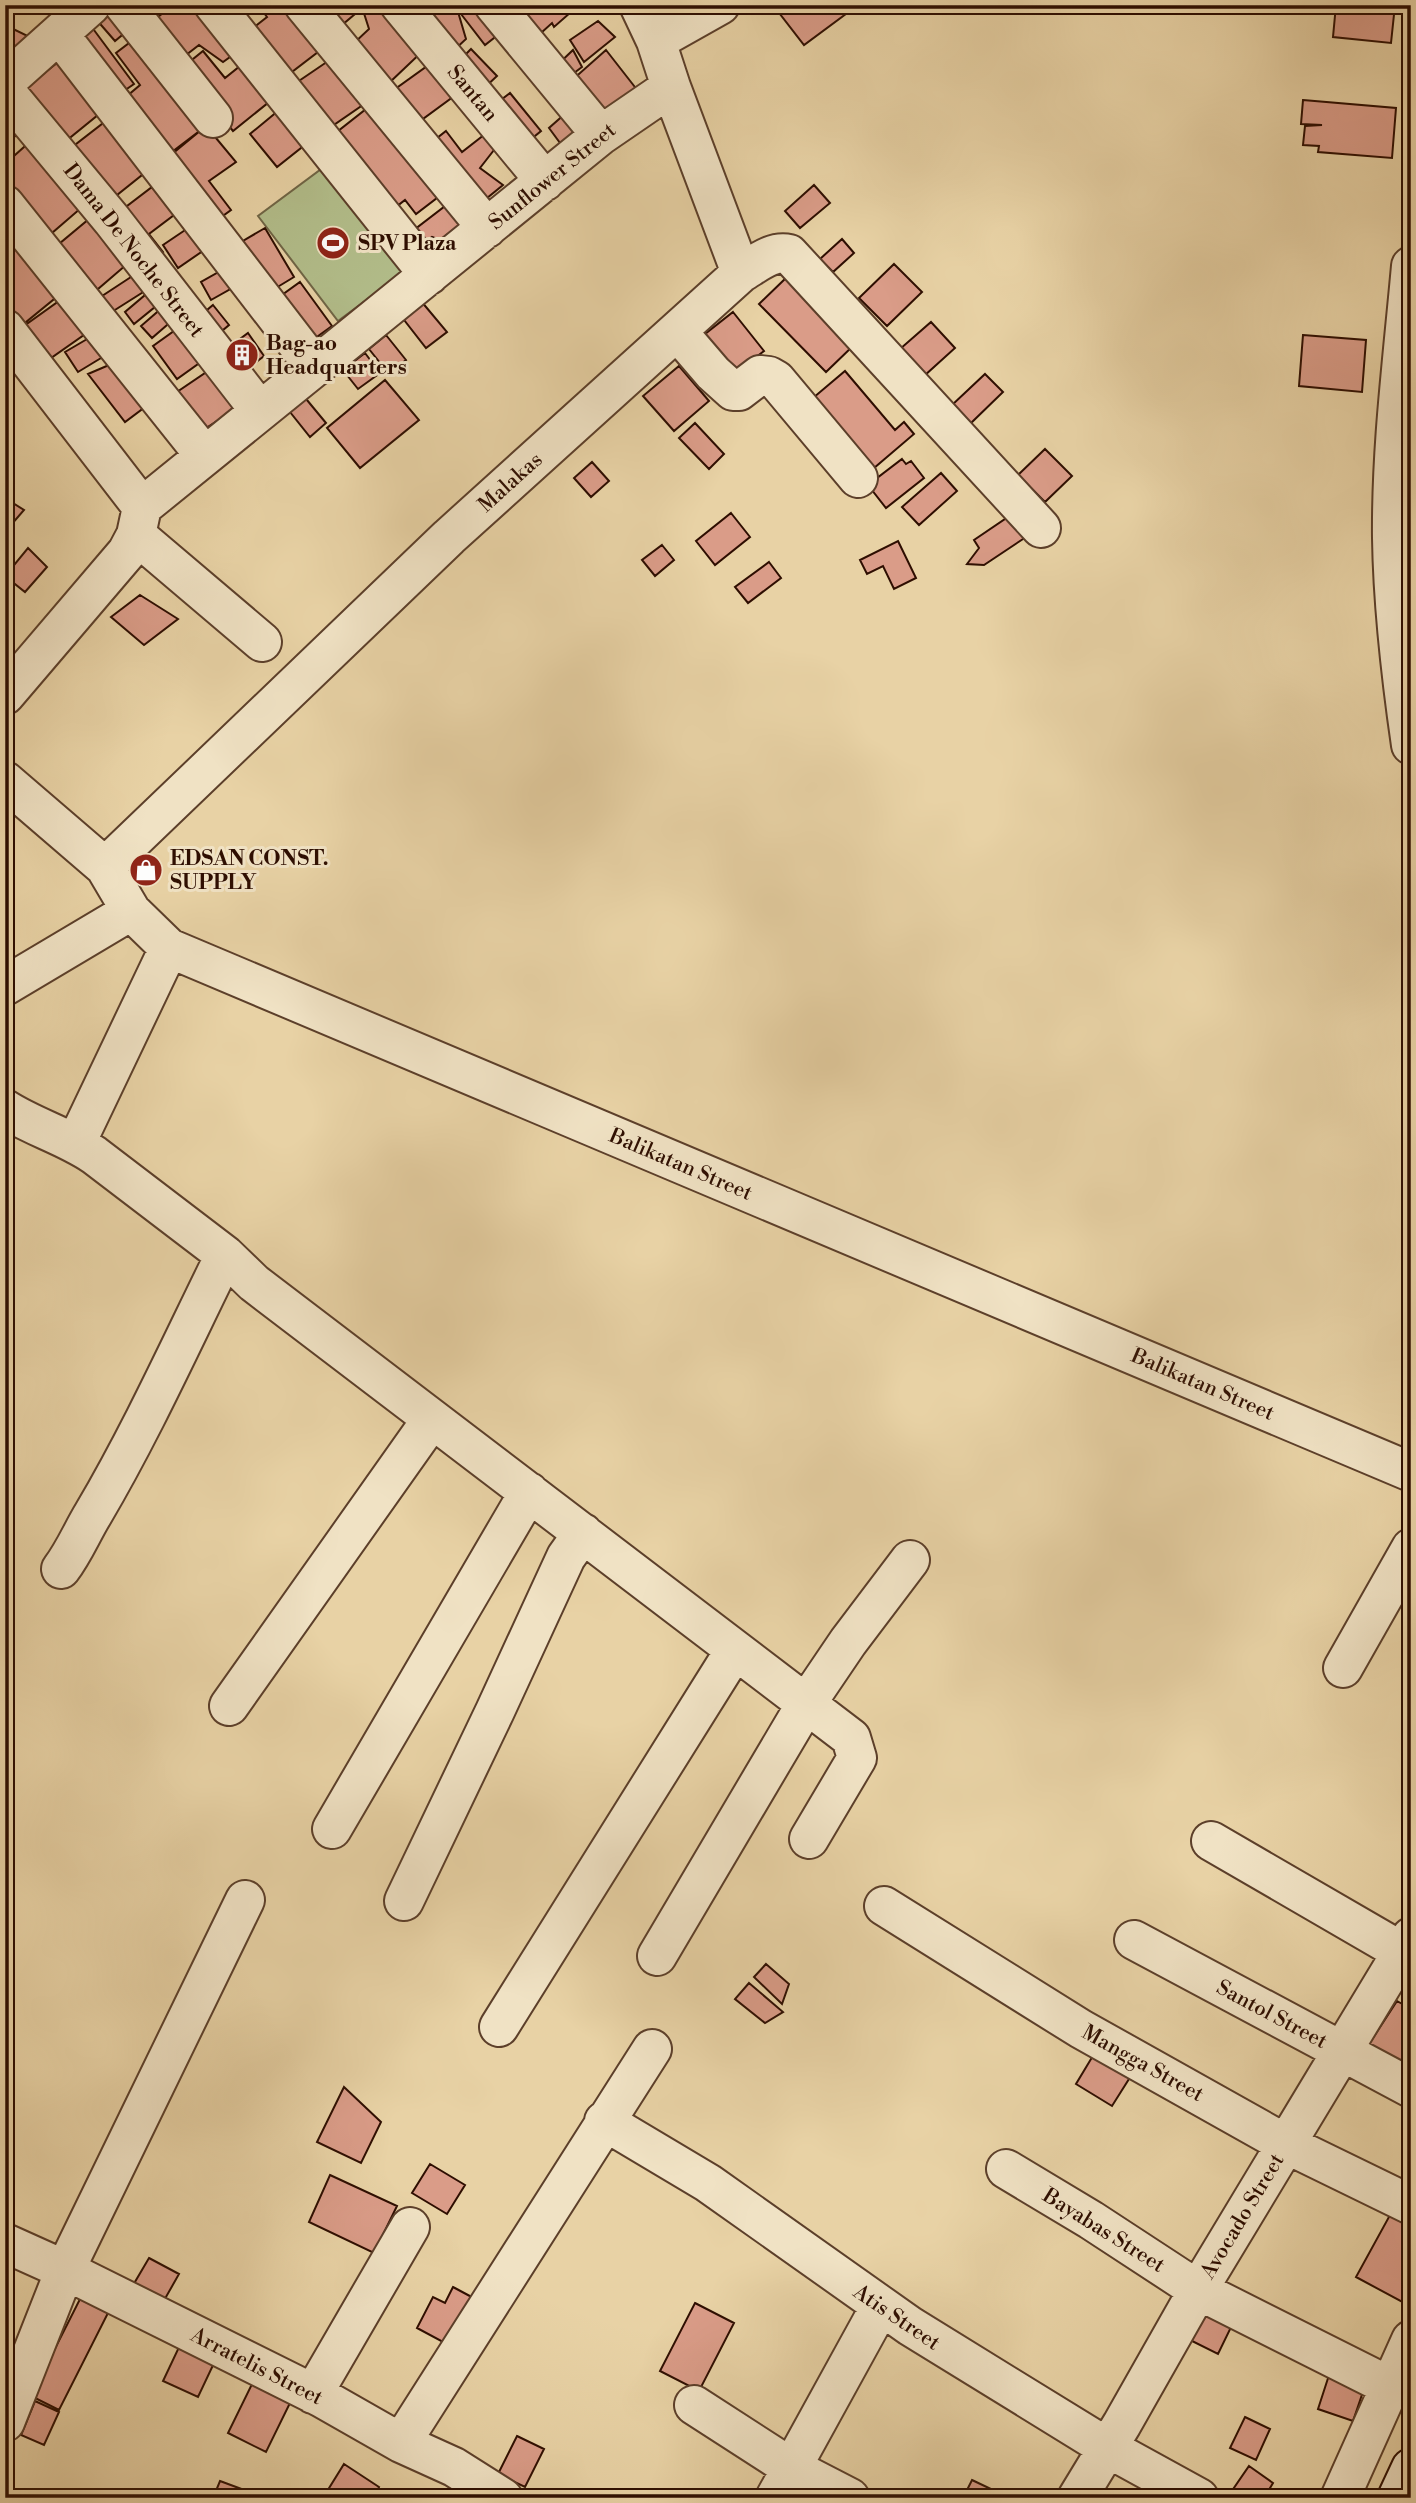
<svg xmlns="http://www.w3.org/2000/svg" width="1416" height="2503" font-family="'Libre Bodoni',serif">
  <rect width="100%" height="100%" fill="#e8d2a5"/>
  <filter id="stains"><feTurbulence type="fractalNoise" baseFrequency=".00286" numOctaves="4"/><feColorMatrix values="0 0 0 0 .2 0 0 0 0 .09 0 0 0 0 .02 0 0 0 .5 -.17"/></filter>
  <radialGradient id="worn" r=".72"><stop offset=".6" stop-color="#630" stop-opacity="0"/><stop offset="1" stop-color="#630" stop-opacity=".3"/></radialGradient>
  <path fill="#b2bd8a" stroke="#706646" stroke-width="2" d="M328,164L408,269L338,321L258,216Z"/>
  <path fill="#da9c88" stroke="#2e0e01" stroke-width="2" d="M111,5L133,26L115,41L95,18Z
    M186,5H200L237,52L223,62L199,45L177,62L148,25L163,13H174Z
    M258,5H302L331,42L284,78L248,32L267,17Z
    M308,5H349L355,14L342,25Z
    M364,5H389L427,47L389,83L353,44L369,29L362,7Z
    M437,5H456L466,39L452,52L423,17Z
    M472,5H477L499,34L485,45L461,14Z
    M537,5H579L554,27L552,23L531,42L516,27Z
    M773,5H858L804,45Z
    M1336,5H1395L1391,43L1333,37Z
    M598,21L615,37L584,62L570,40Z
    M5,25L38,41L5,62Z
    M91,26L134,84L118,95L75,38Z
    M137,37L206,126L164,158L120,102L140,85L116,53Z
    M471,49L497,76L482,90L457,63Z
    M573,50L582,67L562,82L552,70Z
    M606,50L638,91L601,119L571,81Z
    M203,51L225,78L245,62L274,98L233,131L182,68Z
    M337,55L370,100L325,131L293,85Z
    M62,59L104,110L61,145L19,93Z
    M437,59L461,91L416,124L391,92Z
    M510,93L541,131L524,145L493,106Z
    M1303,100L1396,108L1392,158L1318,152L1319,146L1303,145L1305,126L1322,125L1301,124Z
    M375,102L446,191L416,214L405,200L387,214L328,139Z
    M5,103L26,129L5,143Z
    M575,105L593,129L566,151L549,128Z
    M284,106L311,140L277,167L250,134Z
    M111,117L152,167L112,199L71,148Z
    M206,126L236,162L209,181L231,210L213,223L166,159Z
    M446,131L462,152L489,131L501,141L480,168L503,185L476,207L427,146Z
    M33,139L88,202L45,239L5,194V164Z
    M814,185L830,203L800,228L785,211Z
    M152,187L174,215L149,234L163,252L150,262L114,216Z
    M453,200L468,219L440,240L432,237L420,246L410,233Z
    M95,214L133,259L91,295L53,249Z
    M197,222L213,244L178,268L163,245Z
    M265,228L294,277L266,294L236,245Z
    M9,235L59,295L15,331L5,319V238Z
    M842,239L854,253L833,272L820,259Z
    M894,264L922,292L887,326L859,298Z
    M231,265L241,283L211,300L201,282Z
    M137,273L148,289L107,315L96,300Z
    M787,277L855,344L826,372L759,304Z
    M300,282L332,326L307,344L275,300Z
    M151,290L161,302L134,324L125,312Z
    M66,296L91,330L41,365L17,331Z
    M421,301L447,332L426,348L401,316Z
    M213,305L229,325L211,340L195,320Z
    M163,307L174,319L152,338L141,326Z
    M733,312L764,351L730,377L700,338Z
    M931,322L955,348L924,376L900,349Z
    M181,326L205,359L177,379L153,346Z
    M248,333L264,356L238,376L220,354Z
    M94,335L106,355L78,372L65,352Z
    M386,335L406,360L389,374L369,349Z
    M1303,335L1366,340L1362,392L1299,386Z
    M365,353L380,373L358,389L343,370Z
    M116,362L149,404L125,422L88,374Z
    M679,366L709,401L674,431L643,396Z
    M211,369L237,408L200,432L174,394Z
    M845,371L895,430L904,422L914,434L867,474L807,403Z
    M985,374L1003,392L970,424L952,405Z
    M385,380L419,420L360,468L327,428Z
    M302,394L326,423L310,437L286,407Z
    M695,423L724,454L709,469L679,438Z
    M1045,449L1072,476L1045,502L1018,475Z
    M902,459L906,464L911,461L924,478L886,508L868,485Z
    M592,462L609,481L591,497L574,478Z
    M941,473L957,491L919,525L902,507Z
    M5,498L24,510L5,532Z
    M731,513L750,537L715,565L696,541Z
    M1011,515L1026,537L984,565L967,564L979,548L974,540Z
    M898,541L916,578L894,589L883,566L867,574L860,560Z
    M662,545L674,560L655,576L642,560Z
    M28,548L47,567L25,592L5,576Z
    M769,562L781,578L748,603L735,587Z
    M140,595L178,619L144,645L111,617Z
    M766,1964L789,1984L782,2004L754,1977Z
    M749,1983L783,2012L765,2023L735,1999Z
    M1397,2001L1411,2009V2048L1402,2065L1369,2044Z
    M1097,2049L1134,2071L1112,2106L1076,2084Z
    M344,2087L381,2122L361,2163L317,2142Z
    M430,2164L465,2185L447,2214L412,2193Z
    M330,2175L397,2206L374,2253L309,2222Z
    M1390,2215L1411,2227V2301L1408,2305L1356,2277Z
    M149,2258L179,2274L162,2304L132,2287Z
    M453,2287L481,2302L456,2349L417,2328L433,2297L445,2303Z
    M80,2299L108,2313L59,2410L31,2396Z
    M1201,2302L1235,2319L1218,2354L1184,2337Z
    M695,2303L734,2323L699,2391L660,2371Z
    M180,2345L215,2361L198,2397L163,2381Z
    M1331,2369L1367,2380L1353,2421L1318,2409Z
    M252,2384L290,2403L266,2452L228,2433Z
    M35,2401L59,2412L44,2445L21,2435Z
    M1245,2417L1270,2429L1256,2460L1230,2448Z
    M517,2436L544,2449L525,2487L498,2474Z
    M344,2464L379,2487L373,2498H333L326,2493Z
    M1249,2466L1273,2483L1264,2498H1227Z
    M972,2480L991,2489L987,2498H963Z
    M220,2481L255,2494L253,2498H213Z
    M457,2482L484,2498H448Z"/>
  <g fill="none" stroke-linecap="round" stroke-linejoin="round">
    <defs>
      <path id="street" d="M124,5L213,118
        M214,5L429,275
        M304,5L487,228
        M400,5L545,181
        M494,5L601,135
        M59,34L315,367
        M656,41L720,5
        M5,82L91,5
        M5,91L112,220L260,411
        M5,205L205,456
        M1411,266C1403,356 1391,447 1392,538C1393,607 1401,676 1411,745
        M741,273C756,264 772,250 789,254L1041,528
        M5,329L142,507L136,535L127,552L5,695
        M677,331L713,373L733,391H739L760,375L769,376L776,380L858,478
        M142,507L601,135L671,87
        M136,535L262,642
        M5,781L105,867L131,911L169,948L1411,1472
        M105,867L449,537L741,273L671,87L656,41L639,5
        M5,986L131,911
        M5,1109C33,1127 66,1136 94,1155L225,1255L254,1283L851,1738L857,1758L809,1839
        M76,1143L169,948
        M61,1569C74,1552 82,1532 93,1514C142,1431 182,1342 225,1255
        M1343,1668L1411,1548
        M229,1706L432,1419
        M332,1829L529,1492
        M1211,1841L1411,1957
        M404,1901L495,1711L566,1557L583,1533
        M884,1906L1081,2029L1286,2144L1411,2205
        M1134,1940L1411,2088
        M657,1956L806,1704L848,1642L910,1560
        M499,2027L735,1650
        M604,2121L708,2183L910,2326L1108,2448L1199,2498
        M1006,2169L1091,2220L1198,2290L1389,2386
        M5,2243L65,2270L322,2398L401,2443L454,2467L503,2498
        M313,2394L410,2227
        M694,2405L790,2467L850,2498
        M5,2422L65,2270L245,1900
        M401,2443L652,2049
        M775,2498L880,2307
        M1077,2498L1122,2424L1198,2290L1411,1937
        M1340,2498L1411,2340"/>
      <path id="secondary" d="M1397,2498L1411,2468"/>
    </defs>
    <use href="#street" stroke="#5c3f2a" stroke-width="42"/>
    <use href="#secondary" stroke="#2e0e01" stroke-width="42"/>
    <use href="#street" stroke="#f0e2c4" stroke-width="38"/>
    <use href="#secondary" stroke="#f0e2c4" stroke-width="38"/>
  </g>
  <defs>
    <symbol id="stadium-disc" viewBox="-11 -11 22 22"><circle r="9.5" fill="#8f2418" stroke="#f0e2c4"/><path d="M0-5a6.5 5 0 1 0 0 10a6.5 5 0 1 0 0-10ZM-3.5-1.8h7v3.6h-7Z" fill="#fff"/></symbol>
    <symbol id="building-disc" viewBox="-11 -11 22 22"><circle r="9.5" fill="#8f2418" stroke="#f0e2c4"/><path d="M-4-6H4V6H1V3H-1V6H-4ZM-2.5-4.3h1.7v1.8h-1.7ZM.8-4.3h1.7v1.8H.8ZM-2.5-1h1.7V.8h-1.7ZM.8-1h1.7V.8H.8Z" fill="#fff"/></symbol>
    <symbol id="shop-disc" viewBox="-11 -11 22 22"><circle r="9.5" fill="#8f2418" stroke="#f0e2c4"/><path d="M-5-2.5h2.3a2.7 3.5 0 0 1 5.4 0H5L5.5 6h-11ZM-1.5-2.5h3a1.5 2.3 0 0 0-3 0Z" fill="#fff"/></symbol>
  </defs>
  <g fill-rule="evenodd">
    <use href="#stadium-disc" x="314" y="224" width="38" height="38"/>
    <use href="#building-disc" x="223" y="336" width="38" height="38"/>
    <use href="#shop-disc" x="127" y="851" width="38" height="38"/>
  </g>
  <g text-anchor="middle" stroke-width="6" stroke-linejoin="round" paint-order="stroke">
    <g font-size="21" fill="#2e0e01" stroke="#f0e2c4">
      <text transform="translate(473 93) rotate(50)" y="7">Santan</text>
      <text transform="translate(552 176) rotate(-39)" y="7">Sunflower Street</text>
      <text transform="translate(134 250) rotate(52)" y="7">Dama De Noche Street</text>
      <text transform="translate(510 482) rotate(-42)" y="7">Malakas</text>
      <text transform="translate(681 1164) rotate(23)" y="7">Balikatan Street</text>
      <text transform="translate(1203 1384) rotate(23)" y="7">Balikatan Street</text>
      <text transform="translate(1272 2014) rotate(28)" y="7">Santol Street</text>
      <text transform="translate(1143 2063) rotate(29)" y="7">Mangga Street</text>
      <text transform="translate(1242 2216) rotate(-59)" y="7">Avocado Street</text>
      <text transform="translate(1104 2230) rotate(32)" y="7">Bayabas Street</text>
      <text transform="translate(897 2317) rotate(34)" y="7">Atis Street</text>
      <text transform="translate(257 2366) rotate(27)" y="7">Arratelis Street</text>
    </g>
    <g font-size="21" font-weight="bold" fill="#2e0e01" stroke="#f0e2c4" text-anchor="start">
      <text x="358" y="250">SPV Plaza</text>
      <text x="266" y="350">Bag-ao<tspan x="266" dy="24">Headquarters</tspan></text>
      <text x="170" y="865">EDSAN CONST.<tspan x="170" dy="24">SUPPLY</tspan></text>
    </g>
  </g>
  <rect width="1416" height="2503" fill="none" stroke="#e8d2a5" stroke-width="28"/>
  <rect x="7" y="7" width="1402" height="2489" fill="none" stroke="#2e0e01" stroke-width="3.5"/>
  <rect x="14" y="14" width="1388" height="2475" fill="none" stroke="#2e0e01" stroke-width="2"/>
  <rect width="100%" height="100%" filter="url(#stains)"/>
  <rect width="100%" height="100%" fill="url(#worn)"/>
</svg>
